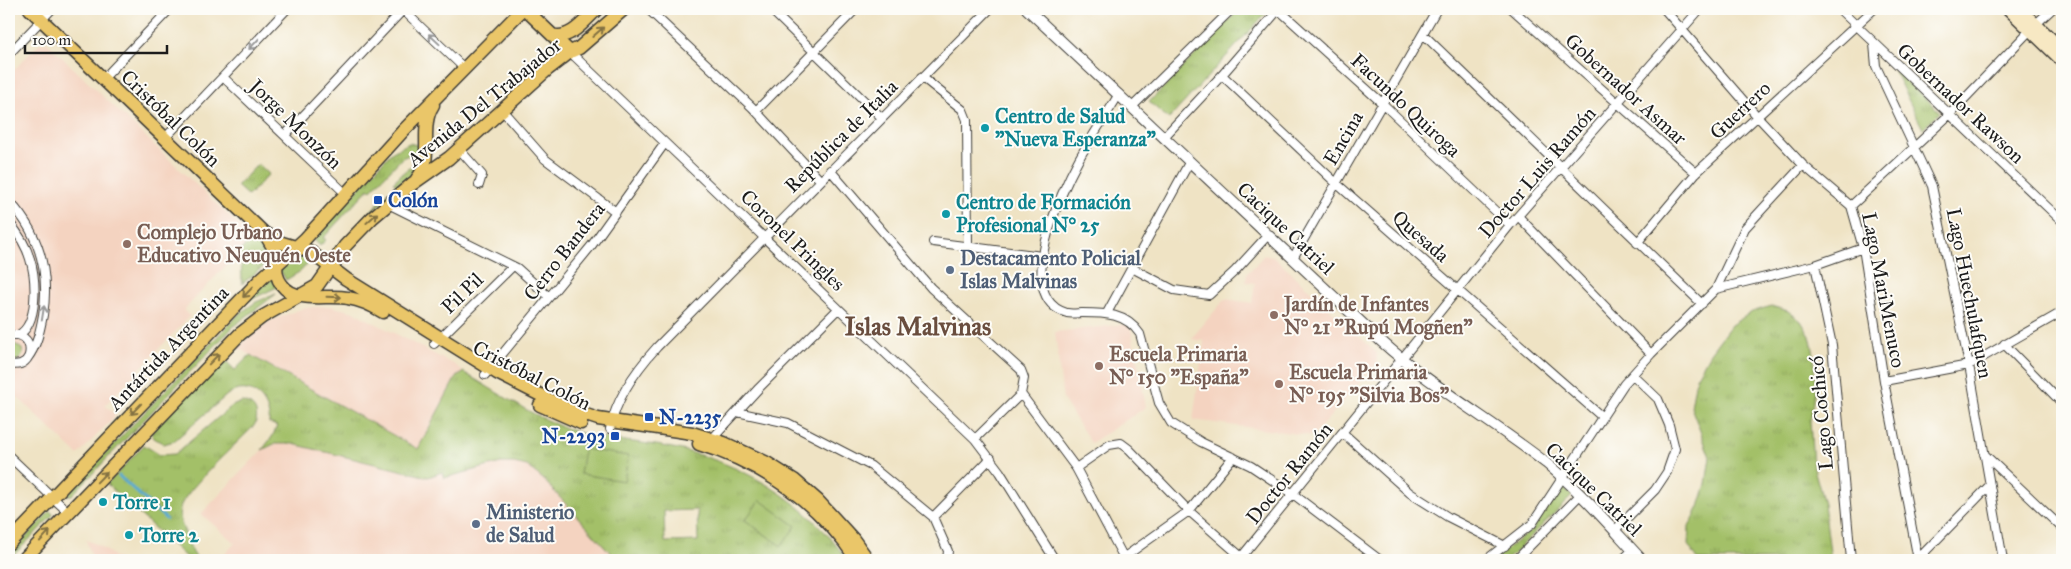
<svg xmlns="http://www.w3.org/2000/svg" width="2071" height="569" font-family="'IM FELL Great Primer',serif">
  <defs>
    <pattern id="grass-tufts" width="24" height="20" patternUnits="userSpaceOnUse" patternTransform="scale(1.25)"><rect width="24" height="20" fill="#a3c067"/><path d="M3 7l-1-3M5 7V3M7 7l1-3M15 17l-1-3M17 17v-4M19 17l1-3" fill="none" stroke="#8ca459"/></pattern>
  </defs>
  <rect width="100%" height="100%" fill="#fdfcf7"/>
  <filter id="ink" filterUnits="userSpaceOnUse"><feTurbulence type="fractalNoise" baseFrequency=".02" numOctaves="2"/><feDisplacementMap in="SourceGraphic" scale="10" xChannelSelector="R" yChannelSelector="G"/><feConvolveMatrix kernelMatrix="1 2 1 2 8 2 1 2 1" color-interpolation-filters="sRGB"/></filter>
  <filter id="wash" filterUnits="userSpaceOnUse"><feTurbulence type="fractalNoise" baseFrequency=".0096" numOctaves="4" result="noise"/><feDisplacementMap in="SourceGraphic" scale="20" xChannelSelector="R" yChannelSelector="G"/><feGaussianBlur stdDeviation="1.12" result="paint"/><feColorMatrix in="noise" values="0 0 0 0 0 0 0 0 0 0 0 0 0 0 0 0 0 1.4 0 .05"/><feComposite in="paint" operator="in"/></filter>
  <g filter="url(#wash)">
    <rect width="100%" height="100%" fill="#efe3c4"/>
    <path fill="#f4d3c0" d="M40,43H47L252,238L184,310L190,316L105,405L116,415L78,455L9,389V75Z
      M1264,255L1273,256L1377,353V363L1313,436L1193,420L1204,341L1191,339L1225,299L1252,303L1255,283L1246,282L1247,274Z
      M330,306L354,312L457,366L463,372L461,376L457,375L419,450L238,348L251,335L270,321L304,308Z
      M1127,324L1131,329L1146,407L1091,443L1063,399L1055,332Z
      M281,443L443,472L445,478L501,463H514L527,466L543,479L617,560H219L235,543L201,514L262,450Z
      M86,540L99,545L119,560H93Z"/>
    <path fill="url(#grass-tufts)" stroke="#606e42" fill-rule="evenodd" d="M1240,9H1263L1267,12L1169,119L1149,102Z
      M1893,69L1940,112L1923,129Z
      M409,143L417,145L420,150L402,158L371,190L369,188L323,238L326,240L320,246L315,241V236L391,153Z
      M421,162L411,177L363,219L396,185L393,182L407,169Z
      M258,164L269,174L248,196L237,186Z
      M252,238L266,251L264,266L242,284L241,250Z
      M1771,306L1788,311L1801,321L1810,336L1814,354L1815,389L1810,421L1813,465L1824,504L1831,560H1698L1688,545L1689,527L1699,507L1706,484L1710,457L1691,407L1696,378L1710,353L1731,325L1752,312Z
      M250,355L418,449L457,375H461L463,372C497,392 538,420 574,431C604,441 637,441 668,447C739,461 806,499 847,560H617L543,479L527,466L514,463H501L444,478L442,472L428,477L293,444H274L262,450L272,437L277,426L269,423C271,399 249,380 227,395L174,441L164,444L154,438L151,433L222,357L235,370ZM697,510L698,541L665,542L664,511Z
      M242,402C255,404 260,414 254,426C240,440 183,492 180,508C178,518 183,528 187,537C190,546 192,554 199,560H189L107,484L144,445L160,455L175,454L232,406Z
      M1562,486L1572,496L1507,560H1492L1532,530Z"/>
    <path fill="#a3c067" stroke="#606e42" d="M301,254L305,255L310,261L301,271L286,280L280,270L294,255Z
      M271,273L277,287L238,306Z
      M276,294L235,325L72,495H67L68,492L239,314L256,302Z
      M15,344L22,349L23,355L17,361L9,360V346Z
      M584,449L628,456L624,481L580,474Z
      M760,500L796,526L781,546L745,520Z
      M50,511L53,514L52,516L9,560V555Z"/>
    <g fill="none" stroke-linecap="round" stroke-linejoin="round">
      <path stroke="#58aad3" stroke-width="3" d="M119,476L166,519"/>
    </g>
  </g>
  <g filter="url(#ink)">
    <g fill="none" stroke-linecap="round" stroke-linejoin="round">
      <defs>
        <path id="minor" d="M402,9L465,69
          M648,9L752,107L820,180
          M770,9L882,118
          M1278,9L1382,103L1510,225
          M1512,9L1696,173
          M1664,9L1757,116L1803,165L1851,206L1863,248L1884,381L1918,560
          M1839,9L2062,221
          M1423,34L1702,304
          M1874,44L1876,66L1932,186L1969,365L2003,560
          M570,52L975,439L1000,472L1055,560
          M9,54L52,9
          M1222,75L1336,183L1601,416
          M223,77L346,194
          M922,77L963,110L967,120L968,248
          M103,79L170,9
          M1119,94C1106,116 1091,137 1079,159C1062,190 1011,298 1067,313C1072,314 1078,313 1082,313C1105,313 1126,313 1140,334L1159,403L1171,423L1201,442L1251,466L1293,494L1380,560
          M1132,107L1232,9
          M502,110L545,159L616,212
          M756,111L856,9
          M285,135L403,10
          M1164,137L1222,75L1279,9
          M165,138L287,9
          M459,149L482,175L479,185
          M830,170L931,288L1021,370L1024,378L1021,394L975,439
          M9,201C39,233 50,272 43,315C40,331 37,346 27,359
          M388,204L517,268L549,297
          M1851,206L1950,114L2036,24L2052,9
          M1518,216L1651,354
          M9,222C18,233 26,245 30,259C36,278 39,325 18,335
          M933,242L1042,256
          M1637,243L1696,173L1874,9
          M1293,258L1437,9
          M1815,265L1832,345L1851,560
          M1132,268L1174,290L1209,295L1235,271L1268,235
          M1716,289L1745,228L1803,165
          M1107,313L1190,161
          M9,336C35,328 38,371 9,364
          M434,344L513,266
          M2004,344L2062,403
          M485,375L592,245L665,143
          M1884,381L1969,365L2062,312
          M1021,394L1076,468L1125,560
          M737,412L788,423L871,466L933,517L948,551L947,560
          M610,429C616,399 636,370 657,347L990,9
          M1343,433L1410,493L1448,517L1505,546
          M712,439L759,388L838,309
          M1984,454L2062,528
          M9,456L68,512
          M1076,468L1109,445L1121,443L1129,449L1189,511L1245,560
          M933,517L991,458
          M1614,531L1655,490L1667,472L1675,449L1669,425L1658,399L1633,375
          M1123,558L1189,511L1233,457
          M1239,560L1510,225L1700,9
          M1486,560L1532,524L1624,384L1651,354L1716,289L1815,265L1863,248
          M1516,560L1580,495
          M1622,560L1633,550
          M1917,560L1990,485"/>
        <path id="tertiary" d="M1027,9L1381,341C1432,387 1492,421 1546,463C1581,492 1611,527 1642,560"/>
        <path id="secondary" d="M2008,9L2062,61
          M2020,9L2062,49"/>
        <path id="primary" d="M30,9L264,233L282,243L309,251L346,279L497,373L568,409L598,419L692,433L724,443L767,463L794,480L818,501L853,539L868,560
          M525,9L570,52
          M552,35C570,41 585,20 597,9
          M417,179C435,158 418,128 433,105
          M266,235C269,241 273,246 275,252C278,265 273,274 282,285C296,304 327,294 348,298C361,300 372,305 383,312
          M540,405L581,423
          M699,444C763,463 821,504 857,560
          M9,543L261,279L305,239L403,131L523,9
          M23,560L240,334L262,317L317,286L345,246L372,218L412,184L449,158L548,69L570,52L579,48L624,9"/>
      </defs>
      <use href="#minor" stroke="#3c3a35" stroke-width="10"/>
      <use href="#tertiary" stroke="#3c3a35" stroke-width="12"/>
      <use href="#secondary" stroke="#3c3a35" stroke-width="14"/>
      <use href="#primary" stroke="#3c3a35" stroke-width="15"/>
      <use href="#minor" stroke="#fff" stroke-width="8"/>
      <use href="#tertiary" stroke="#fff" stroke-width="10"/>
      <use href="#secondary" stroke="#f7e8c3" stroke-width="11"/>
      <use href="#primary" stroke="#eac669" stroke-width="12"/>
    </g>
    <defs><path id="oneway-shaft" d="M-6 0H5M1.5-3L5.5 0L1.5 3" fill="none" stroke-width="1.6" stroke-linecap="round" stroke-linejoin="round" transform="scale(1.25)"/></defs>
    <g stroke="#837142">
      <use href="#oneway-shaft" transform="translate(598 32) rotate(-41)"/>
      <use href="#oneway-shaft" transform="translate(372 218) rotate(-42)"/>
      <use href="#oneway-shaft" transform="translate(248 292) rotate(134)"/>
      <use href="#oneway-shaft" transform="translate(334 297) rotate(2)"/>
      <use href="#oneway-shaft" transform="translate(214 359) rotate(-46)"/>
      <use href="#oneway-shaft" transform="translate(136 409) rotate(134)"/>
      <use href="#oneway-shaft" transform="translate(102 477) rotate(-46)"/>
      <use href="#oneway-shaft" transform="translate(45 536) rotate(-47)"/>
    </g>
    <g stroke="#999">
      <use href="#oneway-shaft" transform="translate(434 39) rotate(-137)"/>
      <use href="#oneway-shaft" transform="translate(254 44) rotate(133)"/>
      <use href="#oneway-shaft" transform="translate(43 313) rotate(-81)"/>
    </g>
  </g>
  <g fill="#0f9aa8" stroke="#fdfcf7" stroke-width="2">
    <circle cx="985" cy="128" r="5"/>
    <circle cx="946" cy="214" r="5"/>
    <circle cx="103" cy="502" r="5"/>
    <circle cx="129" cy="535" r="5"/>
  </g>
  <g fill="#1a4fb4" stroke="#fdfcf7" stroke-width="2">
    <rect x="373" y="195" width="10" height="10" rx="2.5"/>
    <rect x="644" y="412" width="10" height="10" rx="2.5"/>
    <rect x="610" y="431" width="10" height="10" rx="2.5"/>
  </g>
  <g fill="#8d6e63" stroke="#fdfcf7" stroke-width="2">
    <circle cx="127" cy="244" r="5"/>
    <circle cx="1274" cy="315" r="5"/>
    <circle cx="1099" cy="366" r="5"/>
    <circle cx="1279" cy="384" r="5"/>
  </g>
  <g fill="#5c6f8a" stroke="#fdfcf7" stroke-width="2">
    <circle cx="950" cy="270" r="5"/>
    <circle cx="476" cy="524" r="5"/>
  </g>
  <g text-anchor="middle" stroke-width="4" stroke-linejoin="round" paint-order="stroke">
    <g font-size="20" fill="#1c1c1c" stroke="#fdfcf7">
      <text transform="translate(1626 89) rotate(42)" y="7">Gobernador Asmar</text>
      <text transform="translate(484 102) rotate(-39)" y="7">Avenida Del Trabajador</text>
      <text transform="translate(1961 103) rotate(43)" y="7">Gobernador Rawson</text>
      <text transform="translate(1406 105) rotate(43)" y="7">Facundo Quiroga</text>
      <text transform="translate(1740 110) rotate(-43)" y="7">Guerrero</text>
      <text transform="translate(171 118) rotate(44)" y="7">Cristóbal Colón</text>
      <text transform="translate(296 124) rotate(44)" y="7">Jorge Monzón</text>
      <text transform="translate(841 136) rotate(-45)" y="7">República de Italia</text>
      <text transform="translate(1343 138) rotate(-60)" y="7">Encina</text>
      <text transform="translate(1537 172) rotate(-49)" y="7">Doctor Luis Ramón</text>
      <text transform="translate(1286 228) rotate(43)" y="7">Cacique Catriel</text>
      <text transform="translate(1421 236) rotate(41)" y="7">Quesada</text>
      <text transform="translate(793 240) rotate(44)" y="7">Coronel Pringles</text>
      <text transform="translate(564 251) rotate(-52)" y="7">Cerro Bandera</text>
      <text transform="translate(1884 290) rotate(79)" y="7">Lago MariMenuco</text>
      <text transform="translate(462 293) rotate(-44)" y="7">Pil Pil</text>
      <text transform="translate(1970 293) rotate(79)" y="7">Lago Huechulafquen</text>
      <text transform="translate(168 348) rotate(-46)" y="7">Antártida Argentina</text>
      <text transform="translate(532 375) rotate(27)" y="7">Cristóbal Colón</text>
      <text transform="translate(1821 413) rotate(-95)" y="7">Lago Cochicó</text>
      <text transform="translate(1289 473) rotate(-51)" y="7">Doctor Ramón</text>
      <text transform="translate(1594 489) rotate(44)" y="7">Cacique Catriel</text>
    </g>
    <g font-size="20" font-weight="bold" fill="#0d838f" stroke="#fdfcf7" text-anchor="start">
      <text x="995" y="123">Centro de Salud<tspan x="995" dy="23">"Nueva Esperanza"</tspan></text>
      <text x="956" y="209">Centro de Formación<tspan x="956" dy="23">Profesional N° 25</tspan></text>
      <text x="113" y="509">Torre 1</text>
      <text x="139" y="542">Torre 2</text>
    </g>
    <g font-size="20" font-weight="bold" fill="#164399" stroke="#fdfcf7" text-anchor="start">
      <text x="388" y="207">Colón</text>
      <text x="659" y="424">N-2235</text>
      <text x="605" y="443" text-anchor="end">N-2293</text>
    </g>
    <g font-size="20" font-weight="bold" fill="#785e54" stroke="#fdfcf7" text-anchor="start">
      <text x="137" y="239">Complejo Urbano<tspan x="137" dy="23">Educativo Neuquén Oeste</tspan></text>
      <text x="1284" y="311">Jardín de Infantes<tspan x="1284" dy="23">N° 21 "Rupú Mogñen"</tspan></text>
      <text x="1109" y="361">Escuela Primaria<tspan x="1109" dy="23">N° 150 "España"</tspan></text>
      <text x="1289" y="379">Escuela Primaria<tspan x="1289" dy="23">N° 195 "Silvia Bos"</tspan></text>
    </g>
    <g font-size="20" font-weight="bold" fill="#4e5e75" stroke="#fdfcf7" text-anchor="start">
      <text x="960" y="265">Destacamento Policial<tspan x="960" dy="23">Islas Malvinas</tspan></text>
      <text x="486" y="519">Ministerio<tspan x="486" dy="23">de Salud</tspan></text>
    </g>
    <g font-size="25" font-weight="bold" fill="#694d3e" stroke="#fdfcf7">
      <text x="918" y="335">Islas Malvinas</text>
    </g>
  </g>
  <rect width="2071" height="569" fill="none" stroke="#fdfcf7" stroke-width="30"/>
  <path d="M25 45v8h142v-8" fill="none" stroke="#1c1c1c" stroke-width="2.5"/>
  <text x="32" y="45" font-size="15" fill="#1c1c1c" stroke="#fdfcf7" stroke-width="4" paint-order="stroke">100 m</text>
</svg>
